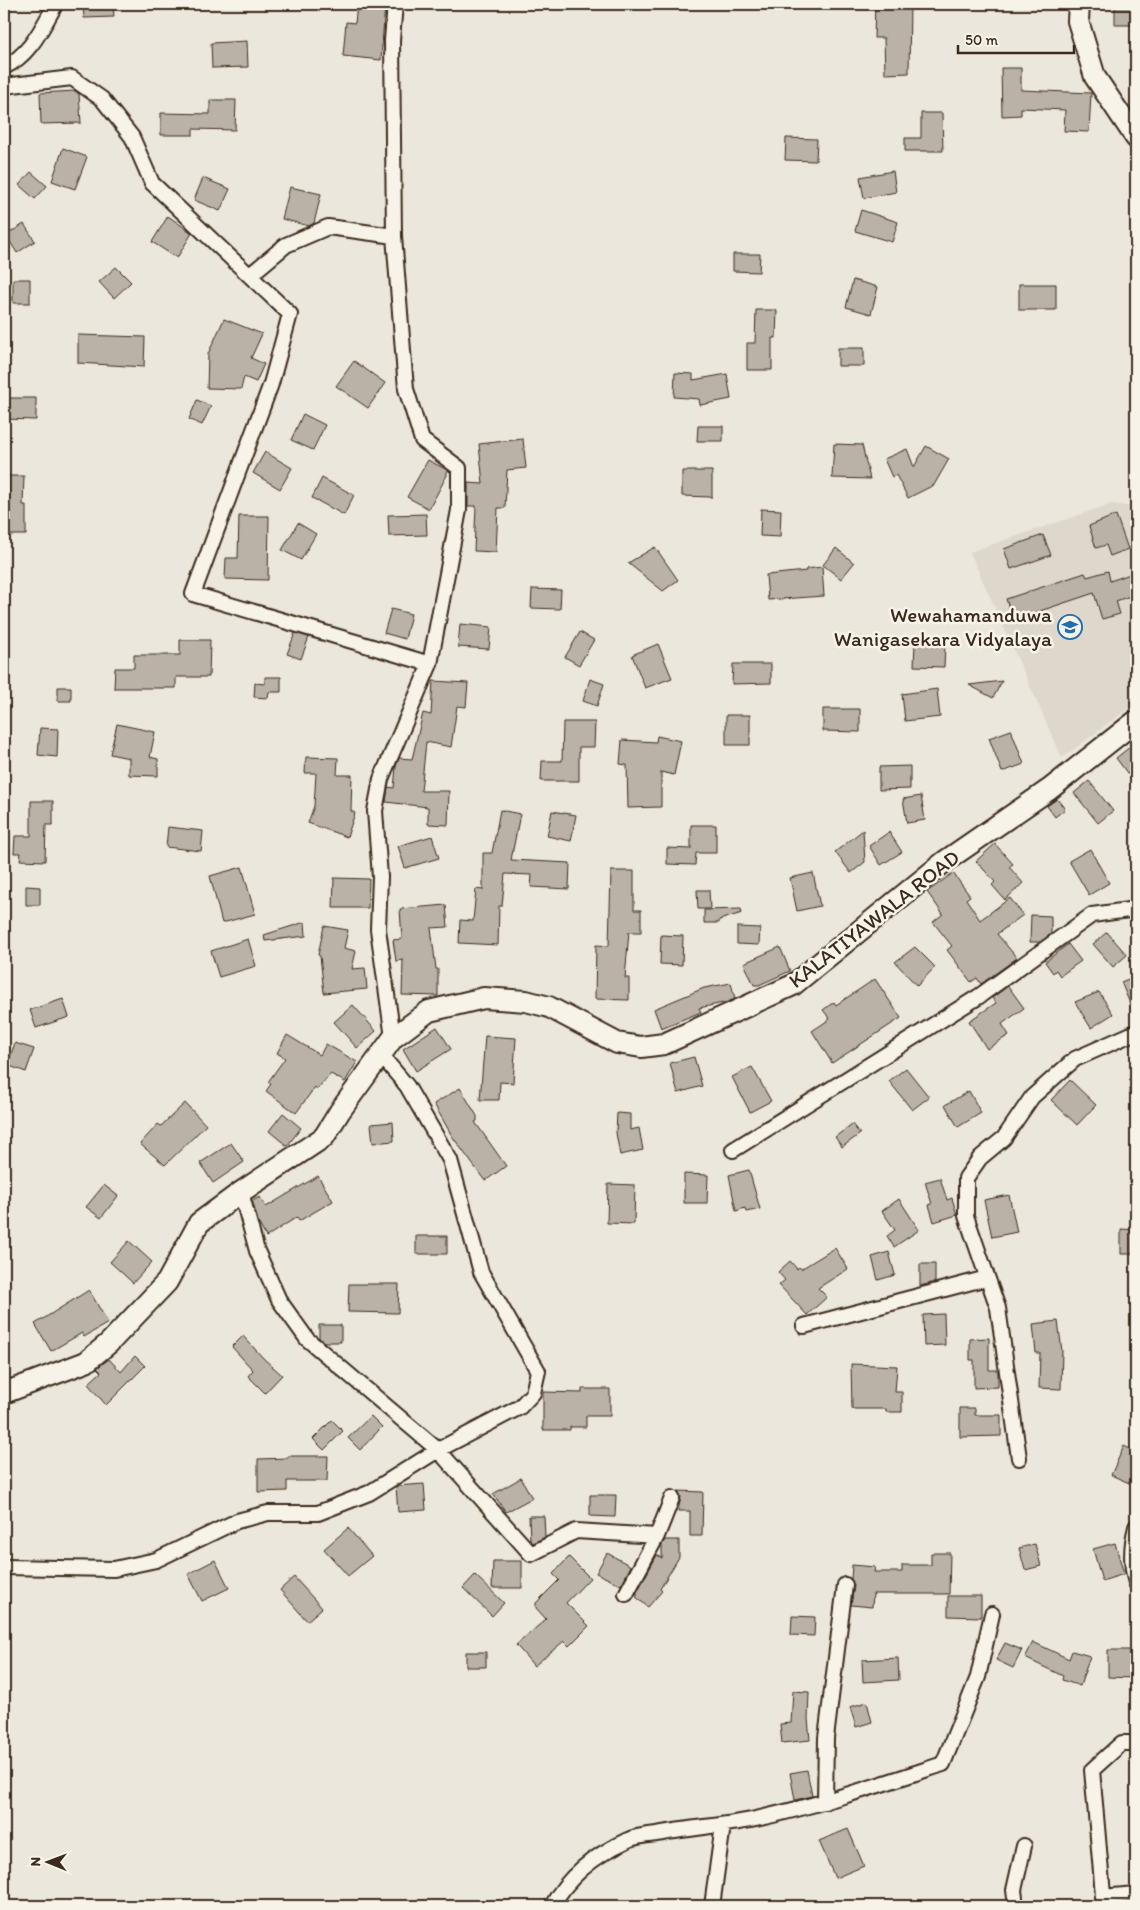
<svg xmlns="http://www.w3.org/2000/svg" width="1140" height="1910" font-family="Itim,sans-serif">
  <rect width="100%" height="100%" fill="#ece7dc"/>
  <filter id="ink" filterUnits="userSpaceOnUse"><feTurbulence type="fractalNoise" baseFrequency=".02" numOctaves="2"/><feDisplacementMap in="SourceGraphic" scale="10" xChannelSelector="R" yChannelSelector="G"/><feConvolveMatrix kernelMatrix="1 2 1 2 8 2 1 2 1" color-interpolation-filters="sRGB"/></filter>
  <g filter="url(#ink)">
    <path fill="#ddd7cc" d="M1111,504L1136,507V703L1062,758L970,552Z"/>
    <path fill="#bab2a7" stroke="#3b2a1e" d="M83,4H113L114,17L84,18Z
      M357,4H385L381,60L343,56L346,22L355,23Z
      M875,4H910L909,73L885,74L884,38H874Z
      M1115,4H1136V25H1115Z
      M247,41L248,67L212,68L211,43Z
      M1001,68H1021V90L1091,93L1089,132L1064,131L1065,110L1021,108V115L1002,116Z
      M75,91L79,94L81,123L41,124L40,93Z
      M210,100H236L235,130L193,129V135H161V113L210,114Z
      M921,113H942L943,151H905V138H921Z
      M786,138L817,139L816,161L785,160Z
      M63,148L87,157L75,189L52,181Z
      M893,171L896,192L864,198L860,177Z
      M31,172L47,186L35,199L19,185Z
      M203,178L230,189L220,211L194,200Z
      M290,187L321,194L314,223L309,226L282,219Z
      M861,210L898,222L892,242L855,231Z
      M168,216L192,233L177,258L152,242Z
      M24,224L35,241L17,253L6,235Z
      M733,254H760L759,272L733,271Z
      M116,267L131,282L114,298L99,282Z
      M13,279H30V303H13Z
      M853,280L878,287L871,314L846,307Z
      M1019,284H1056V310H1019Z
      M756,310H777L776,338H772V370H747V343H755Z
      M224,319L262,334L251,358L264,364L256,382L244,377L241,389L207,388L208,354Z
      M78,335L145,337L144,367L78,363Z
      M838,348H864V366H838Z
      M354,361L385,383L368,408L336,386Z
      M675,373L693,374V380L727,374L731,399L700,405L699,399L674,397Z
      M5,398H36V420L5,419Z
      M197,400L211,406L202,425L189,419Z
      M303,414L325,425L313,450L291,440Z
      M698,426H723V441H697Z
      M523,439L526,468L507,470L505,508H498L496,552L474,551L476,506H468V483L483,484L479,444Z
      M834,444L862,445L870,479L832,478Z
      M926,446L949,459L934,485L908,498L896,475L892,477L884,459L907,449L914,467Z
      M265,452L292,468L280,489L253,473Z
      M428,460L447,470V475L429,509L407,497Z
      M682,471H712V497L682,496Z
      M4,476H24L23,505H26V535H4Z
      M322,478L354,495L344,515L312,498Z
      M761,509L781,510L780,537L760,536Z
      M426,514L427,535L389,536L388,515Z
      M1116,515L1128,549L1110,556L1106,545L1096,548L1089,526Z
      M239,516H269L268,580L225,579L226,558H238Z
      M298,523L316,534L301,560L282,550Z
      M1043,535L1051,555L1011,569L1004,549Z
      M655,547L678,580L663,591L628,563Z
      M836,548L854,563L841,579L823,565Z
      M822,567L824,596L768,600L766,575L806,571V569Z
      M1108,571L1110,581L1136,572V594L1116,601L1120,614L1102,619L1094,593L1013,620L1006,599L1085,573L1087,577Z
      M532,589L561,590L560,609L531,608Z
      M391,609L411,614L405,639L384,633Z
      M460,624L491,627L489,649L458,647Z
      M580,632L594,640L579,665L565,657Z
      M295,633L309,637L301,659L287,654Z
      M180,640H210L209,677H176V688H114L115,668H134V655H180Z
      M915,643L945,644L944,667L914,666Z
      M658,644L672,678L645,688L632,655Z
      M733,664H771V683L732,684Z
      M265,677H281V692H269L268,698L254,697L255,683L265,684Z
      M590,679L604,684L597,706L583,701Z
      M433,681L468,683L466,707L457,706L451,747L426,742L421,791H449L448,825L428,824V807L386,802L388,787L394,788L396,766L399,758L412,759L423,713L431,715Z
      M1002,681L993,698L969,685Z
      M58,687H71V701H58Z
      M937,689L940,717L905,721L902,694Z
      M823,709H860V732L823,731Z
      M726,715H750V745H726Z
      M563,722H595L594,747H579V781H541L542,761H562Z
      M117,724L155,732L150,757L158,759V776L129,775V758L110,754Z
      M40,728L58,729L57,757L38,755Z
      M1011,730L1024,764L1002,772L989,738Z
      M657,736L681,741L674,775L661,772V807L628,808L627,765L620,764L622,740L656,742Z
      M1136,742V785L1116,758Z
      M306,757L338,758L337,775H352L351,811L355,813L347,837L308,823L314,806L316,773H305Z
      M910,766V789L879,790V767Z
      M1089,781L1113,811L1098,823L1074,793Z
      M921,796L925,820L907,823L903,799Z
      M1057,799L1065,809L1055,817L1047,806Z
      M31,801H53V825H46L45,861L20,860L21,853H14L15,836H31Z
      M500,810L520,814L511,860L570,863L569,889L531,887L532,875L505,874L502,906H499L498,945L459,943L460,920L473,921L476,889L483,890V853H492Z
      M552,811L576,815L571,841L547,836Z
      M691,825H716V853H696L695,865L667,864V848L691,849Z
      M168,827L203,831L201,851L166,847Z
      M863,830L865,862L851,873L835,852Z
      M889,832L902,852L881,865L869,846Z
      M432,836L439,858L405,868L398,846Z
      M995,844L1013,864L1009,867L1023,883L1005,900L992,885L995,882L976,861Z
      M1090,849L1109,883L1089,895L1069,861Z
      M242,867L255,914L222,923L210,876Z
      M611,871H634V910H641V932H629L625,978H629V1000L595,999L596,945L609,946Z
      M813,873L820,906L797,911L790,878Z
      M953,873L970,896L966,899L980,920L1010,898L1023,915L997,934L1017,958L981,984L977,978L971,982L947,950L952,946L933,922L943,914L927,892Z
      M334,878L369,879L368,908H333Z
      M26,886L40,887V905H26Z
      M697,890H709L710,909H698Z
      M446,905L448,927L431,928L436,969H438V996L402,995L403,960L396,961L393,940L402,939L400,909Z
      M741,909L742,913L719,920V923H704V910Z
      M1031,915L1051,916V934L1040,942H1030Z
      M305,922L306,936L265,941L264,935Z
      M324,926L348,930L344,948L356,951L352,969L365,968L367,989L324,993L320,956L318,955Z
      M737,927L760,928L759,945L737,944Z
      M1107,932L1127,955L1113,967L1093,944Z
      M661,935L683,936L682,965L660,964Z
      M248,939L256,966L219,977L211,951Z
      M1068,944L1081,961L1060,976L1056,970L1053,973L1045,962Z
      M780,947L790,971L759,985H754L744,963Z
      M915,947L935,967L917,986L895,962Z
      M1136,976V1018L1121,982Z
      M875,979L901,1018L832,1063L812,1031L830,1019L823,1010L834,1002L836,1005Z
      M731,983L735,999L728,1002L699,1008L701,1012L661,1028L654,1009L704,988Z
      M1008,986L1024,1008L1002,1024L1009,1035L987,1049L969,1021L996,1003L992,998Z
      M1099,992L1113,1014L1091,1028L1075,1002Z
      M63,999L69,1017L36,1028L30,1010Z
      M353,1005L376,1031L357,1048L334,1022Z
      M437,1027L451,1049L416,1071L403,1049Z
      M287,1035L320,1055L326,1044L357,1062L345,1082L331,1074L317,1089L315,1087L296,1113L266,1091L271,1084L268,1082L285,1058L277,1053Z
      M485,1036L516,1038L513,1083L500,1082L499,1100H480Z
      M15,1043L34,1049L26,1072L7,1065Z
      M694,1057L702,1086L678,1093L670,1063Z
      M752,1067L771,1101L750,1112L732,1077Z
      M906,1068L929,1097L912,1110L889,1081Z
      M1070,1080L1096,1105L1077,1125L1051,1100Z
      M460,1088L477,1116V1121L475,1122L506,1166L485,1181L452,1136L434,1104Z
      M969,1091L981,1113L958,1127L945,1105Z
      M185,1103L206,1125L165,1165L140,1144L158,1124L161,1126Z
      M283,1113L301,1128L287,1146L269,1131Z
      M617,1113L630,1114V1130L639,1128L643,1150L620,1155L616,1133Z
      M393,1122L394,1141L373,1143L371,1124Z
      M852,1124L860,1134L842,1147L835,1137Z
      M231,1143L244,1162L213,1183L200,1163Z
      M749,1170L760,1209L746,1212L745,1208L736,1211L729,1175Z
      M684,1174L708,1175L707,1203H684Z
      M318,1176L333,1201L299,1221L297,1217L266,1237L259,1224L252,1201L260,1197L266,1207Z
      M940,1178L947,1200L952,1198L957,1215L934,1222L929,1205L932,1204L925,1182Z
      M608,1184L635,1185L634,1224L607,1223Z
      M104,1185L118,1196L101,1218L86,1207Z
      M1009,1195L1017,1232L992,1237L984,1200Z
      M899,1199L919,1230L894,1247L887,1236L895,1230L882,1211Z
      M1121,1229L1136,1230V1254H1121Z
      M416,1236H447V1254H416Z
      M129,1241L152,1262L133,1283L110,1262Z
      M835,1248L848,1269L818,1288L827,1297L807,1315L779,1285L785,1280L778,1272L790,1261L797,1269L799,1267L801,1269Z
      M889,1252L895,1275L878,1280L872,1257Z
      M920,1264H935V1282L920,1286Z
      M349,1284H399L398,1313L348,1312Z
      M89,1290L108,1323L84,1337L82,1333L51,1351L35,1324Z
      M944,1314L945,1345L924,1346L923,1315Z
      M1058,1321L1062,1351L1061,1389L1039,1388L1040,1353H1036L1033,1324Z
      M319,1325H341V1342H324L319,1338Z
      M243,1336L264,1359L282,1375L265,1393L248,1376L253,1370L232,1347Z
      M989,1338V1370H998V1387L974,1388V1360H970V1339Z
      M135,1356L145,1366L106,1405L88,1384L101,1372L97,1368L109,1359L121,1372Z
      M851,1364L897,1366L895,1392H902V1412H886V1409H852Z
      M582,1389H610V1416H586V1427H570V1430H543V1392L582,1393Z
      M960,1408H975V1415H1001V1436L960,1437Z
      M371,1416L382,1427L360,1450L348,1438Z
      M332,1420L343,1431L324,1450L313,1439Z
      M1124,1446L1136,1452V1486L1111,1475Z
      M288,1456H328L327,1481H287V1491L258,1492V1459L288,1458Z
      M521,1478L532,1498L506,1512L493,1494Z
      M424,1484L426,1510L398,1512L396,1486Z
      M678,1491L703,1492L702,1536H690V1511H678L681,1497Z
      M590,1495H616L615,1517L590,1516Z
      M529,1516H544L545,1537L533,1543L530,1540Z
      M348,1528L372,1556L348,1576L324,1549Z
      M665,1540H679V1557L660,1589L662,1591L648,1607L636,1597L638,1594H636L657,1555L662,1558V1544Z
      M1115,1543L1124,1574L1102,1581L1093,1549Z
      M1035,1544L1041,1566L1025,1570L1019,1548Z
      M607,1553L631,1566L621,1585L596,1573Z
      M931,1553H950L949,1594H873L872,1607L851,1605L854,1586L851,1579L852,1565L875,1567L874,1572H902V1565H931Z
      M569,1557L590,1578L566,1603L589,1626L569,1646L564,1641L534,1666L516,1645L546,1619L536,1608V1603L559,1580L553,1574Z
      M215,1560L229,1588L202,1601L188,1574Z
      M493,1561H522V1588H492Z
      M475,1575L504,1603L492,1616L463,1588Z
      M294,1577L322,1608L307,1621L280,1590Z
      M948,1596H981V1617L948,1616Z
      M792,1616L815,1617L814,1636L791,1635Z
      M1033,1642L1069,1659L1072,1651L1090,1656L1080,1686L1062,1680L1063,1676L1025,1658Z
      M1005,1643L1022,1650L1013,1668L996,1660Z
      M1108,1650H1134V1678L1108,1677Z
      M466,1652H486V1667H466Z
      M898,1658L899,1680L863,1682L862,1660Z
      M793,1691L809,1692L808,1719L810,1740L782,1743L780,1724L791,1723Z
      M867,1702L872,1722L856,1727L850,1707Z
      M807,1770L812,1796L795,1800L790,1773Z
      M848,1829L864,1866L835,1878L819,1841Z"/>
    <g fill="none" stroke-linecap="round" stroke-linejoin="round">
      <defs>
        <path id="street" d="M4,67C29,56 41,30 54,7L53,4
          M4,86L72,78L102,99L132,137L152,183L290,314L271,384L193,594L430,664
          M250,275L286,245L328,227L394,236
          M393,1038L378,929L380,877L375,811L381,779L430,664L459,510V468L422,440L406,389L394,236L392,40L395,4
          M733,1150L978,997L1092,915L1136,909
          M241,1192L257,1251L279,1300L307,1339L438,1450L531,1554L576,1531L657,1536
          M804,1326L987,1278
          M1019,1458L998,1308L966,1216V1178L980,1158L1004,1138L1032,1097L1075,1059L1136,1032
          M1136,1527C1131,1546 1130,1563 1136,1583
          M4,1567L114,1569L156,1560L237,1521L268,1513H318L369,1493L438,1450L520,1407L533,1393L538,1371L481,1272L450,1160L407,1086L380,1054
          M626,1594L657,1536L672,1498
          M825,1802L826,1738L845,1585
          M1102,1897L1136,1894
          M552,1906C568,1876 597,1854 628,1840C636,1836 648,1835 657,1834C688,1828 720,1826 751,1820C817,1806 879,1785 943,1764L978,1677L992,1614
          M712,1906L723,1825
          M1016,1906L1014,1890L1024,1846
          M1104,1906L1092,1770L1122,1743H1136"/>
        <path id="secondary" d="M1079,4L1078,21L1095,77L1136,138
          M4,1393L86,1362L109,1343L167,1282L199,1223L241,1192L324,1137L340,1111L393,1038L429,1011L484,998L526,1001L549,1007L617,1043L641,1047L664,1044L793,985L944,862L1050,789L1136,721"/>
      </defs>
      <use href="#street" stroke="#3b2a1e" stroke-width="18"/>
      <use href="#secondary" stroke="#3b2a1e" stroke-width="24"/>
      <use href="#street" stroke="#f7f3e8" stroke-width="14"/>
      <use href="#secondary" stroke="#f7f3e8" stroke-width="20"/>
    </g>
  </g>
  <defs>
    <symbol id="school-ring" viewBox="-11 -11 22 22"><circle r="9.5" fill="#f7f3e8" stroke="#1f6fb2" stroke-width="1.5"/><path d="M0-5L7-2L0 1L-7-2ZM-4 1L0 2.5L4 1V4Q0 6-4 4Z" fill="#1f6fb2"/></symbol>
  </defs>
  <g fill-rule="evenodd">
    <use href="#school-ring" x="1056" y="613" width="28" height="28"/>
  </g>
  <g text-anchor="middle" stroke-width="5" stroke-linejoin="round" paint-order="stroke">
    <g font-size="21" fill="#3b2a1e" stroke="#f7f3e8" text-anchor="end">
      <text x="1052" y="622">Wewahamanduwa<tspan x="1052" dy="24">Wanigasekara Vidyalaya</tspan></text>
    </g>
    <g font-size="21" fill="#3b2a1e" stroke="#f7f3e8">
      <text transform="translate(874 919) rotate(-38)" y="7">KALATIYAWALA ROAD</text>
    </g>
  </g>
  <rect width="1140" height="1910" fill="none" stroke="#f7f3e8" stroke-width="20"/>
  <rect x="10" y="10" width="1120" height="1890" fill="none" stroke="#3b2a1e" stroke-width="2" filter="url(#ink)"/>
  <g transform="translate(48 1862) rotate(271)" stroke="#f7f3e8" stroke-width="4" paint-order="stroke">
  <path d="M0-4L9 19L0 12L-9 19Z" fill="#3b2a1e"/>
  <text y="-8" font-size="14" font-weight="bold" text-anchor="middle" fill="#3b2a1e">N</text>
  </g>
  <path d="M958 45v8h116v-8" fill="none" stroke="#3b2a1e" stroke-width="2.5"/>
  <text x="965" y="45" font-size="15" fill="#3b2a1e" stroke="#f7f3e8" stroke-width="4" paint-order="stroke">50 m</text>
</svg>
